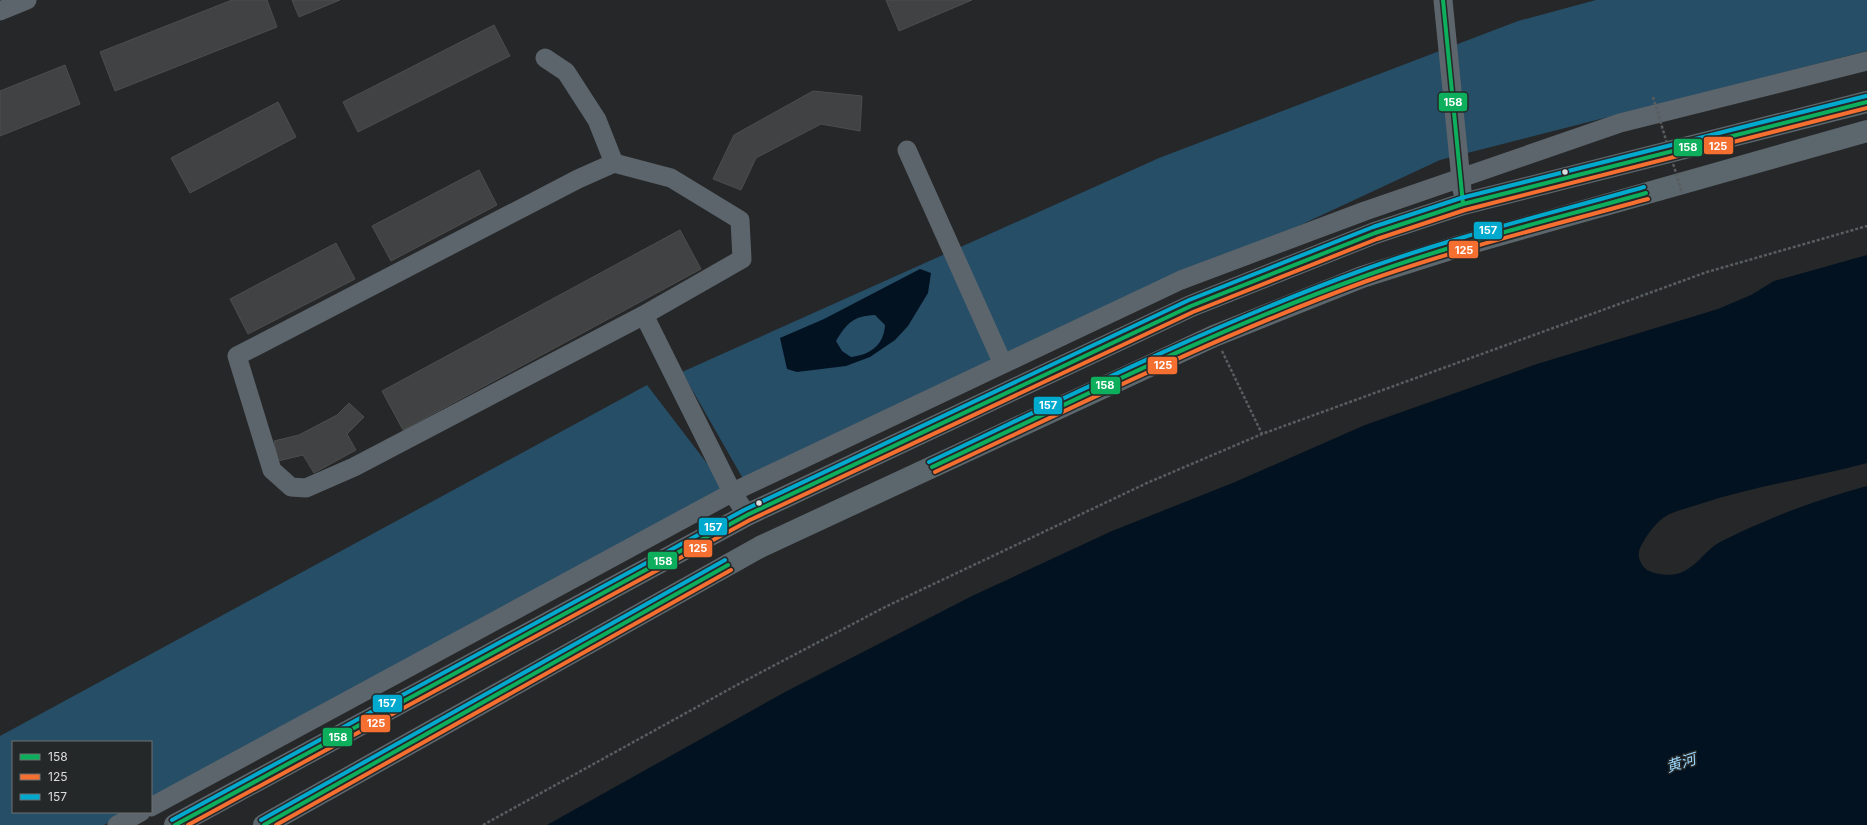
<svg xmlns="http://www.w3.org/2000/svg" width="1867" height="825" font-family="Inter,'Noto Sans SC',sans-serif">
  <rect width="100%" height="100%" fill="#262728"/>
  <path fill="#264e67" d="M1596,0H1867V51L1440,160L746,484L682,372L1159,158L1518,21Z
    M647,385L729,492L151,800V742H13V812H129L104,825H0V736Z"/>
  <path fill="#031220" fill-rule="evenodd" d="M1867,255V463C1811,478 1755,486 1700,504C1688,508 1673,511 1663,518C1653,526 1647,535 1641,546C1636,554 1640,565 1647,570C1654,574 1669,576 1676,574C1694,571 1705,550 1720,542C1765,519 1818,499 1867,486V825H547L785,692L972,596L1112,531L1235,482L1365,425L1537,364L1718,309L1751,295L1774,281Z
    M920,269L931,273L928,293L908,326L895,340L870,357L846,366L797,372L787,369L780,338L824,319ZM875,315L885,325C884,345 870,355 851,357L842,351L836,341C847,323 853,316 875,315Z"/>
  <path fill="#414243" stroke="#4c4e4e" d="M232,0H267L277,27L115,91L100,52Z
    M292,0H340L299,17Z
    M886,0H972L899,31Z
    M494,25L510,56L358,132L343,102Z
    M65,65L80,104L0,136V91Z
    M813,91L862,96L860,131L821,124L756,158L741,190L713,179L734,135Z
    M278,102L296,137L190,193L171,158Z
    M479,170L497,205L391,261L372,226Z
    M680,230L701,269L403,430L382,391Z
    M336,243L355,279L248,334L230,299Z
    M349,403L364,417L347,434L356,450L314,473L303,455L278,461L274,441L299,435L337,415Z"/>
  <g fill="none" stroke-linecap="round" stroke-linejoin="round">
    <path stroke="#585d60" stroke-width="2.5" stroke-dasharray="3 2" stroke-linecap="butt" d="M1222,351L1262,434
      M483,825L735,686L885,607L1147,483L1262,434L1707,272L1867,226"/>
    <path stroke="#5c656c" stroke-width="19" d="M1443,0L1462,190
      M0,11L27,0
      M545,58L566,72L597,120L614,163
      M907,150L1003,364
      M614,163L671,178L740,220L742,259L644,315L354,467L306,488L291,487L272,470L237,356L578,179Z
      M644,315L732,492L747,515
      M151,807L735,491L1181,280L1365,211L1620,123L1867,61
      M117,825L141,812"/>
    <path stroke="#5c666d" stroke-width="22" d="M175,825L747,515L1191,306L1375,233L1463,204L1867,102
      M264,825L760,547L1214,336L1362,277L1460,246L1867,131"/>
    <path stroke="#585d60" stroke-width="2.5" stroke-dasharray="3 2" stroke-linecap="butt" d="M1653,97L1682,193"/>
    <defs>
      <path id="bus-1" d="M1443,0L1463,204
        M932,467C1074,401 1214,330 1362,277C1455,243 1551,220 1646,193
        M175,825L747,515L1191,306L1375,233L1463,204L1867,102
        M264,825L728,565"/>
      <path id="bus-2" d="M935,472C1076,406 1217,336 1364,282C1456,249 1553,225 1648,199
        M188,825L750,520L1193,312L1377,239L1465,210L1867,108
        M276,825L731,570"/>
      <path id="bus-3" d="M929,462C1071,395 1212,325 1360,271C1453,237 1549,214 1644,187
        M172,820L744,510L1189,300L1373,227L1461,198L1866,96
        M261,820L725,560"/>
    </defs>
    <use href="#bus-1" stroke="#252829" stroke-width="7"/>
    <use href="#bus-2" stroke="#252829" stroke-width="7"/>
    <use href="#bus-3" stroke="#252829" stroke-width="7"/>
    <use href="#bus-1" stroke="#0daf5c" stroke-width="4"/>
    <use href="#bus-2" stroke="#f46f30" stroke-width="4"/>
    <use href="#bus-3" stroke="#00a9ce" stroke-width="4"/>
  </g>
  <g fill="#dbdcdd" stroke="#252829" stroke-width="1.5">
    <circle cx="1565" cy="172" r="3.5"/>
    <circle cx="759" cy="503" r="3.5"/>
  </g>
  <g text-anchor="middle" stroke-width="3" stroke-linejoin="round" paint-order="stroke">
    <g font-size="15" font-style="italic" fill="#99d6fe" stroke="#252829">
      <text transform="translate(1681 763) rotate(-17)" y="5">黄河</text>
    </g>
  </g>
  <g stroke="#252829" stroke-width="1.5">
    <rect x="1438" y="92" width="30" height="20" rx="4" fill="#0daf5c"/>
    <rect x="1703" y="136" width="31" height="19" rx="4" fill="#f46f30"/>
    <rect x="1673" y="138" width="30" height="19" rx="4" fill="#0daf5c"/>
    <rect x="1473" y="221" width="30" height="19" rx="4" fill="#00a9ce"/>
    <rect x="1448" y="240" width="31" height="19" rx="4" fill="#f46f30"/>
    <rect x="1147" y="356" width="31" height="19" rx="4" fill="#f46f30"/>
    <rect x="1090" y="376" width="31" height="19" rx="4" fill="#0daf5c"/>
    <rect x="1033" y="396" width="30" height="19" rx="4" fill="#00a9ce"/>
    <rect x="698" y="517" width="30" height="19" rx="4" fill="#00a9ce"/>
    <rect x="683" y="539" width="30" height="19" rx="4" fill="#f46f30"/>
    <rect x="647" y="551" width="31" height="19" rx="4" fill="#0daf5c"/>
    <rect x="372" y="694" width="31" height="19" rx="4" fill="#00a9ce"/>
    <rect x="360" y="714" width="31" height="19" rx="4" fill="#f46f30"/>
    <rect x="322" y="727" width="31" height="20" rx="4" fill="#0daf5c"/>
  </g>
  <g font-size="11" text-anchor="middle" font-weight="bold" fill="#fff">
    <text x="1453" y="106">158</text>
    <text x="1718" y="150">125</text>
    <text x="1688" y="151">158</text>
    <text x="1488" y="234">157</text>
    <text x="1464" y="254">125</text>
    <text x="1163" y="369">125</text>
    <text x="1105" y="389">158</text>
    <text x="1048" y="409">157</text>
    <text x="713" y="531">157</text>
    <text x="698" y="552">125</text>
    <text x="663" y="565">158</text>
    <text x="387" y="707">157</text>
    <text x="376" y="727">125</text>
    <text x="338" y="741">158</text>
  </g>
  <rect x="12" y="741" width="140" height="72" fill="#252829" stroke="#6e7071"/>
  <rect x="20" y="754" width="20" height="6" fill="#0daf5c" stroke="#6e7071"/>
  <text x="48" y="761" font-size="12" fill="#dbdcdd">158</text>
  <rect x="20" y="774" width="20" height="6" fill="#f46f30" stroke="#6e7071"/>
  <text x="48" y="781" font-size="12" fill="#dbdcdd">125</text>
  <rect x="20" y="794" width="20" height="6" fill="#00a9ce" stroke="#6e7071"/>
  <text x="48" y="801" font-size="12" fill="#dbdcdd">157</text>
</svg>
